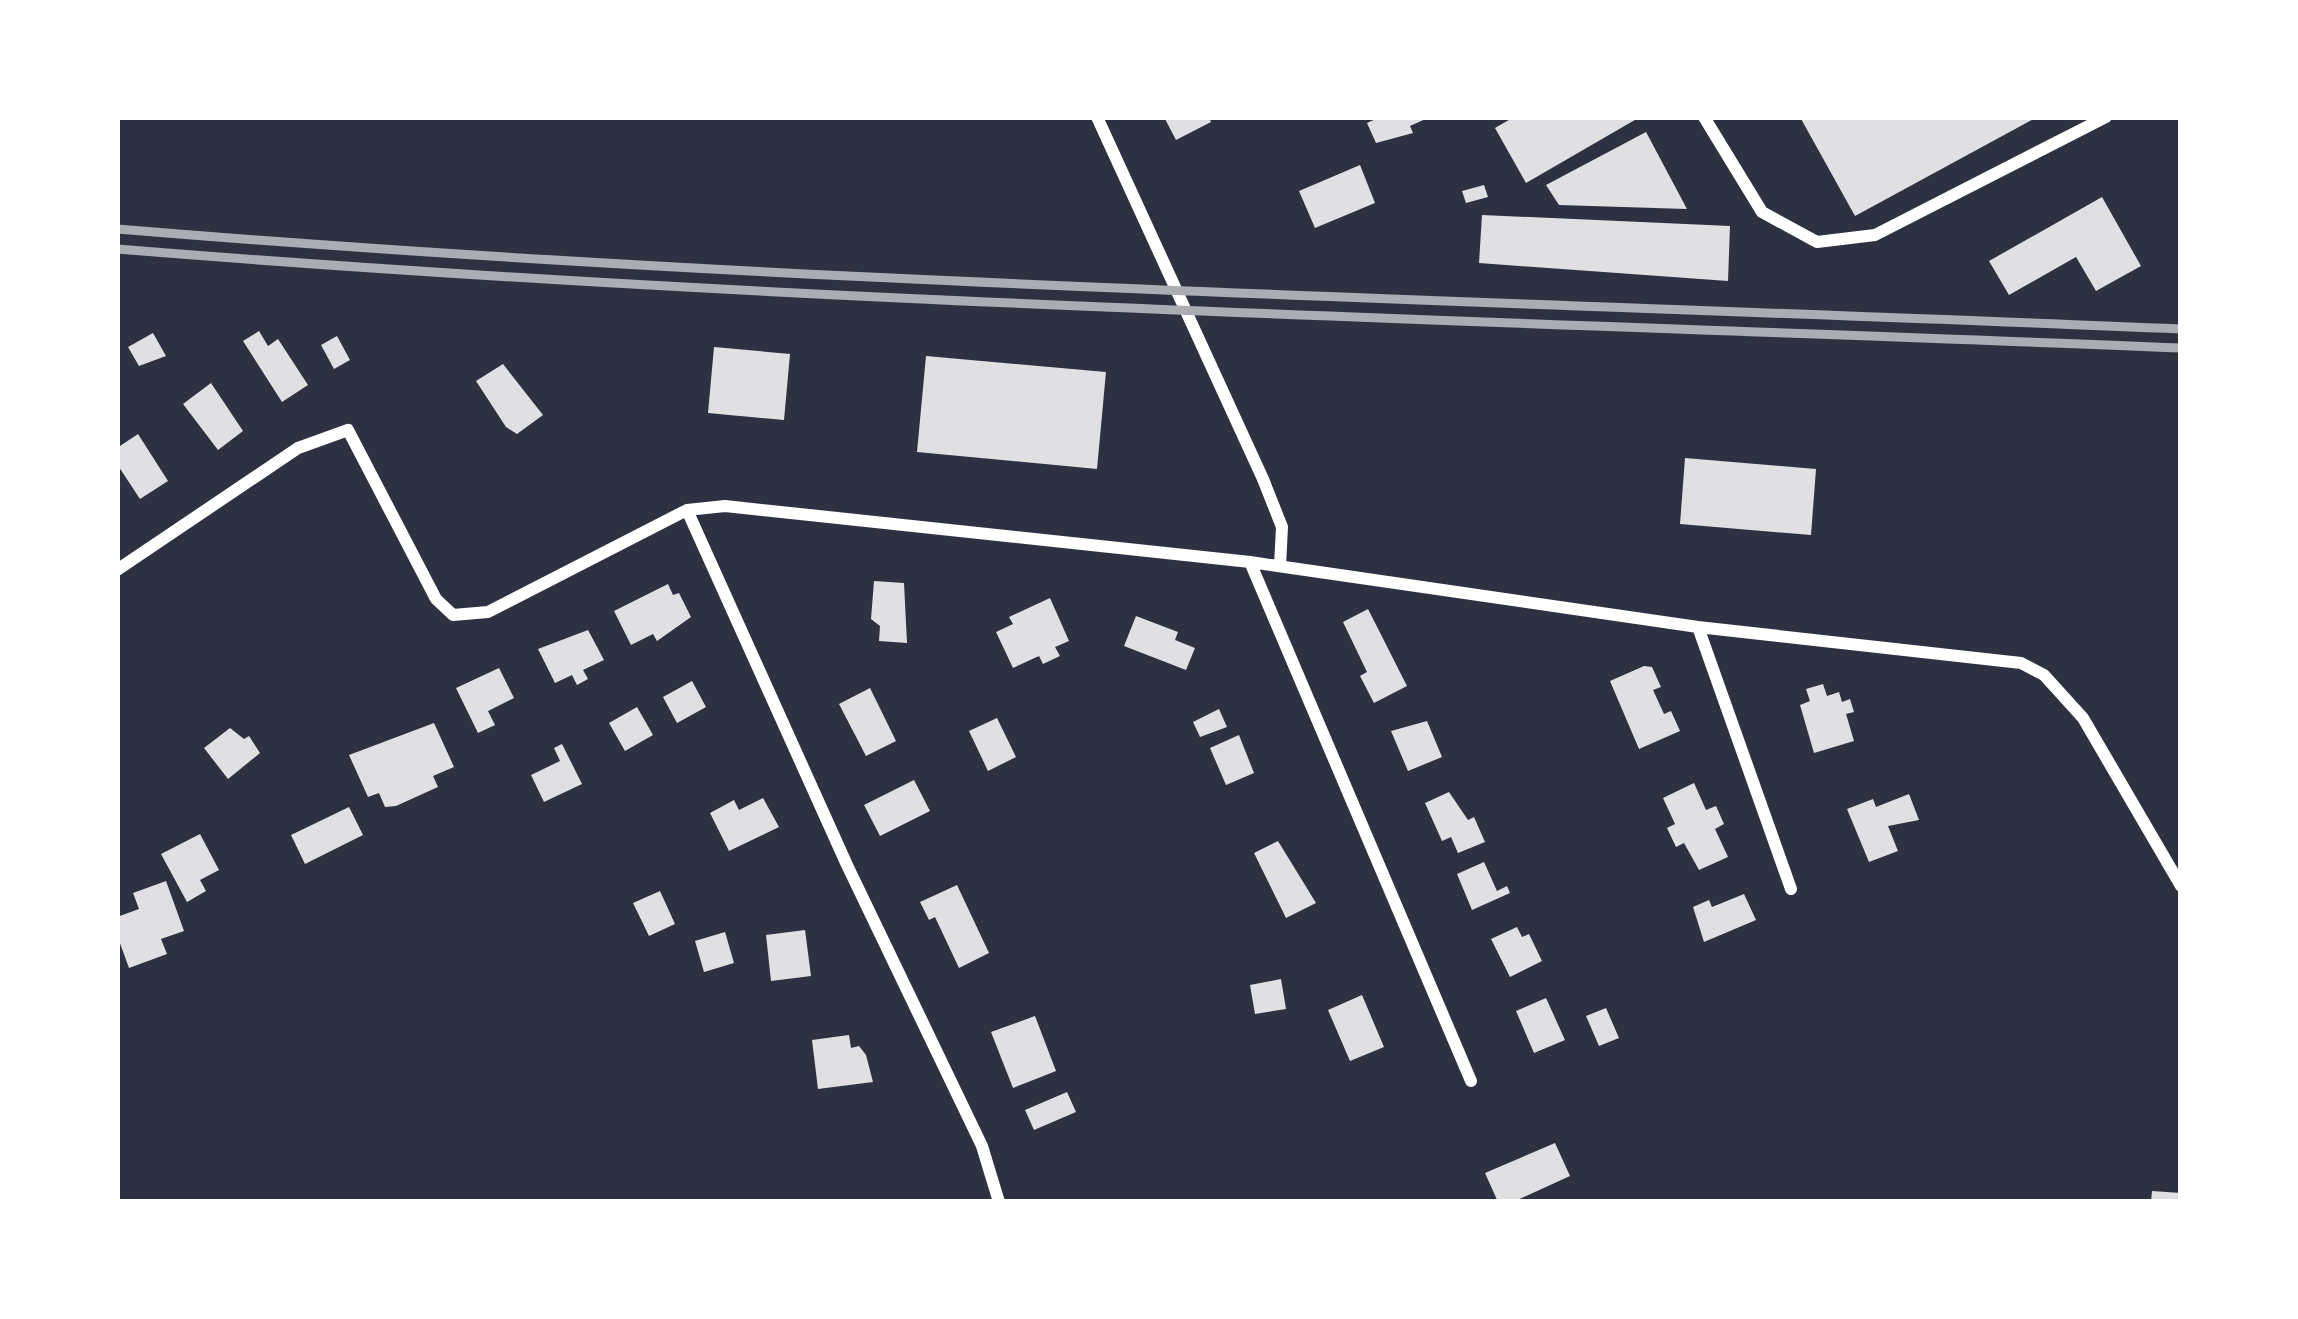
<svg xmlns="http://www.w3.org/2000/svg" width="2298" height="1319" font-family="'DM Sans',sans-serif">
  <rect width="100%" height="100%" fill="#2d3142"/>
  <path fill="#e0e0e3" d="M1164,117H1209L1211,122L1176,140Z
    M1380,117H1430L1410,126L1413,133L1376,143L1367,123Z
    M1514,117H1640L1526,183L1495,128Z
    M1800,117H2037L1855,216Z
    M1646,132L1687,209L1559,205L1546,185Z
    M1360,165L1375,203L1315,228L1299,191Z
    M1484,185L1488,197L1466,203L1462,191Z
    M2102,197L2141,266L2096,291L2076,257L2009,295L1989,261Z
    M1482,215L1730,226L1728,281L1479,263Z
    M259,331L268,346L278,339L308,385L282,402L243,341Z
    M153,333L166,356L139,366L128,347Z
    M337,336L350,360L334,369L321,345Z
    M714,347L790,354L784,420L708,413Z
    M926,356L1106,372L1097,469L917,452Z
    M503,364L543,415L517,434L506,427L476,381Z
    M211,383L243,431L218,450L183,404Z
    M138,434L168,481L140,499L117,464V448Z
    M1685,458L1816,469L1811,535L1680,524Z
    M874,581L904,583L907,643L879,641L880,626L871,619Z
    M668,584L673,595L679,593L691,617L657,641L653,634L631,645L614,611Z
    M1050,598L1069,641L1055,647L1060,656L1043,664L1039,656L1013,668L996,632L1013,624L1009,617Z
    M1368,609L1407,686L1374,703L1360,676L1367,672L1343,622Z
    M1136,616L1178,632L1175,640L1195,648L1186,670L1124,646Z
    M588,630L604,660L583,670L588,679L577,685L572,675L555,683L538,649Z
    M1644,666L1652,667L1661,687L1653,690L1664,714L1671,711L1680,731L1639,749L1610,681Z
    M499,668L514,698L488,711L495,725L478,733L456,688Z
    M692,681L706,707L677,723L663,697Z
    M1823,684L1827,696L1839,692L1842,702L1850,699L1854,712L1846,714L1854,741L1814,753L1800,705L1810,701L1806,689Z
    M870,688L896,741L866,756L839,704Z
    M637,707L653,735L625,751L609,723Z
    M1219,709L1227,727L1200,737L1193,722Z
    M997,718L1016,757L988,771L969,731Z
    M1427,721L1442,757L1408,771L1391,731Z
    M434,723L454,767L433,776L438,787L396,806L385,807L379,793L368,797L349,755Z
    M230,728L244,739L249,736L260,753L228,779L204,748Z
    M1239,735L1254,773L1226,785L1210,748Z
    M562,744L582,784L544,802L531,775L560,761L554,748Z
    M914,780L930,811L880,836L864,805Z
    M1694,783L1706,810L1716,806L1724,824L1715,829L1728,857L1699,870L1684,843L1676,847L1667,828L1675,824L1663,798Z
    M1449,792L1468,820L1474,817L1485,842L1458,853L1451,837L1442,841L1425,803Z
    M1909,794L1919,820L1888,826L1898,851L1869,862L1847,809L1873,799L1876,807Z
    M763,798L779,827L729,851L710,813L734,800L739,810Z
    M349,807L363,835L305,864L291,835Z
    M200,834L219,870L200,880L206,891L187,902L161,854Z
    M1278,841L1316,903L1286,918L1254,853Z
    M1484,862L1497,891L1507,886L1510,893L1472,910L1457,874Z
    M166,881L184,931L161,939L167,954L129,968L117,935V917L139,909L133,893Z
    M957,885L989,953L959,968L935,917L929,920L920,902Z
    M660,891L675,924L649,936L633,903Z
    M1744,894L1756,920L1704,942L1693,907L1709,900L1712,907Z
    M1517,927L1522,937L1529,934L1542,961L1510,977L1491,939Z
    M805,930L811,976L771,981L766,935Z
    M725,932L734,963L704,972L695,941Z
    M1281,979L1286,1009L1255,1014L1250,985Z
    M1362,995L1384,1047L1350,1061L1328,1010Z
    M1546,998L1565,1040L1534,1053L1516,1011Z
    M1606,1008L1619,1038L1599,1046L1586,1016Z
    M1035,1016L1056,1071L1013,1088L991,1032Z
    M849,1035L851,1048L859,1046L866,1055L873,1082L818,1089L812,1040Z
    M1067,1092L1076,1112L1034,1130L1025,1110Z
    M1555,1143L1570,1176L1513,1202H1498L1485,1173Z
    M2152,1191L2181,1193V1202H2151Z"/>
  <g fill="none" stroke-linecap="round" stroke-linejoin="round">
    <path stroke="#fff" stroke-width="12" d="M1097,117L1263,479L1282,527L1280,566
      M1704,117L1762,212L1817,242L1875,235L2106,117
      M687,510L847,865L982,1146L999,1202
      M1250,562L1471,1081
      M117,570L298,448L348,430L436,599L453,615L488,612L687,510L725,506L1250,562L1698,627L2021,663L2044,675L2083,718L2181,886
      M1698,627L1791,889"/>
    <path stroke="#abadb3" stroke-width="9" d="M117,229C803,286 1493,300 2181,329
      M117,249C803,305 1493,320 2181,348"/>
  </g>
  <rect width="2298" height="1319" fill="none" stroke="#ffffff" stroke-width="240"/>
</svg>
